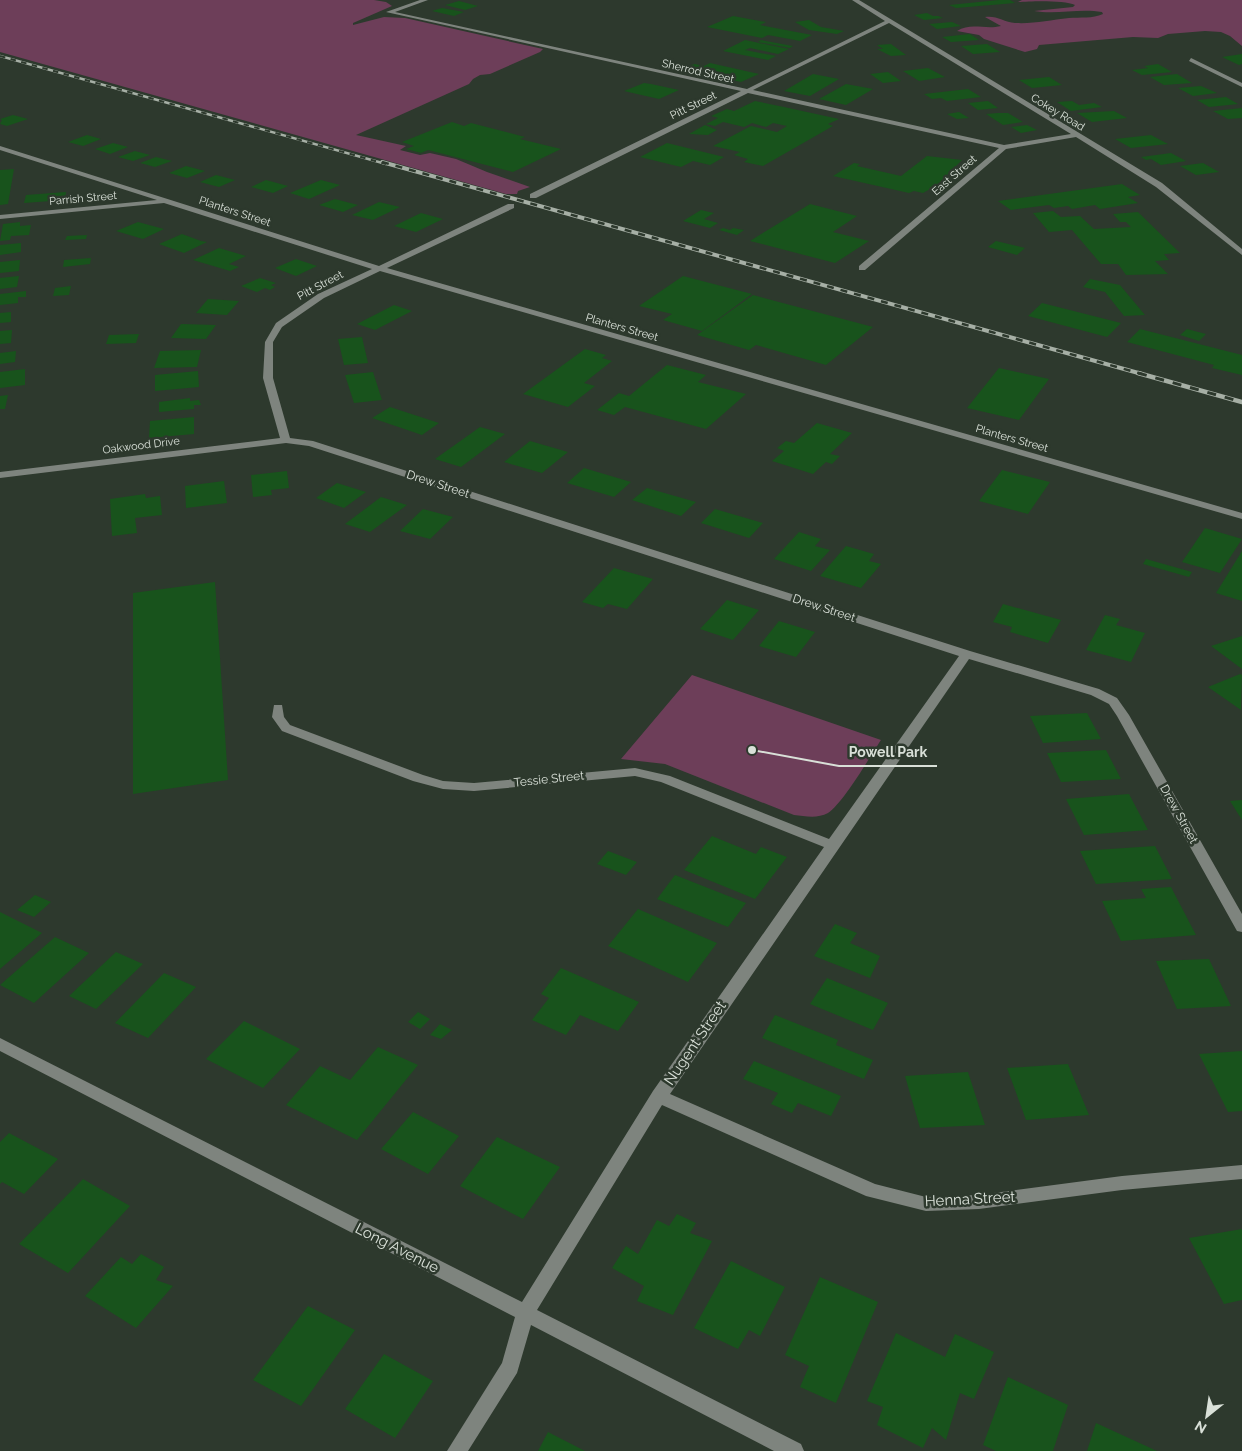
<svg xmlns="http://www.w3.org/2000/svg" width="1242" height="1451" font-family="Raleway,sans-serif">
  <rect width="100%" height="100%" fill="#2d392d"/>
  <path fill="#6d3e59" d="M0,0H374L386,2L392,6L353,23V25L384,17L405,18L543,49L540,52L490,74L480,75L473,79L469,84L356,135L406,146L400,150L420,155L430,153L456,159L487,172L530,187L518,191L517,194H506L0,52Z
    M1022,0H1242V46L1230,36L1221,32L1205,31L1168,34L1158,38L1133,37L1039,45L1037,49L1025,52L984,39L979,35L957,31C971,22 985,30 1001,26L985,17C996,15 1004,22 1015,23C1034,24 1050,20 1069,18C1081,17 1092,19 1103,14L1102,12C1079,8 1057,15 1034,11L1073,7L1075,5C1065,0 1032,1 1018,2Z
    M692,675L881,740C869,758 844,802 828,813C817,819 805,816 794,815L665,764L621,759Z"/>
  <path fill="#18531c" d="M999,0H1010L1015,3L956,8L949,5Z
    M459,1L478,6L465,10L445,5Z
    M442,8L464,12L454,16L432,11Z
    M927,13L933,16H938L943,18L924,20L914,15Z
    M733,16L766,22L760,25L812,35L800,41L768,35L762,38L707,27Z
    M809,20L821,27L844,31L837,34L809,30L795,22Z
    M952,22L961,26L937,29L929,24Z
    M970,34L979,40L951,42L942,37Z
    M745,40L789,49L778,54L750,48L745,50L776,56L768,60L723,51Z
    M761,40L793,46L790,48L758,42Z
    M891,44L906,55L891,56L877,49H883L877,45Z
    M987,44L1000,52L973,54L961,46Z
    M1242,54V64L1239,65L1222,57Z
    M710,63L759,74L741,82L692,71L696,69L687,66L695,64L704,66Z
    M1158,64L1172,72L1142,75L1132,70L1148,68L1144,66Z
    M928,68L945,77L919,81L903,71Z
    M888,72L901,81L883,83L870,74Z
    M813,74L839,79L810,96L784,91Z
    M1177,74L1192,83L1164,85L1150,77Z
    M1049,77L1062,85L1032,88L1019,80Z
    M644,83L651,84L679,90L659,99L624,91Z
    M846,84L873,89L846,105L819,99Z
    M1201,86L1217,93L1193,96L1178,88Z
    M968,89L981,97L947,101L941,98L932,99L924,94Z
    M1226,97L1238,104L1209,107L1197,100Z
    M755,101L784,107L839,119L828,124L833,126L763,166L744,162L748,159L734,155L740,152L713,146L751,126L777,132L787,126L773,123L766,127L752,123L744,127L723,122L715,126L706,124L718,118L711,116L727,109L734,111Z
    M988,101L998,108L978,110L968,103Z
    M1072,101L1079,105L1094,103L1102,107L1071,111L1057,102Z
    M1242,108V118L1228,119L1213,111Z
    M1114,111L1127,118L1092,122L1077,113Z
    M959,112L969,118L957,119L947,114Z
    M998,113H1008L1023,122L1003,125L986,114Z
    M13,115L28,119L7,126L0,124L2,120L0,119Z
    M452,122L464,126L471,123L525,137L520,139L561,149L513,172L428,150L421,153L406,149L414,146L402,142Z
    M705,125L717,130L708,135L689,134Z
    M1027,125L1037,130L1021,133L1011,127Z
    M87,135L101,139L83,146L68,142Z
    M1151,135L1168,144L1131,148L1115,139Z
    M113,143L128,147L110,154L95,149Z
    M667,143L724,157L710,165L693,161L681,167L640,157Z
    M135,151L150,155L133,161L118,157Z
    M1171,153L1186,161L1161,165L1151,159L1146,160L1141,157Z
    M927,156L962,160L937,185L923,193L914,191L909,193L833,176L854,163L860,164L857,166L901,176Z
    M156,157L172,161L155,167L140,163Z
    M1203,163L1219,172L1196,175L1180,166Z
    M186,166L205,171L187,178L169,173Z
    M14,169L8,204L0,205V170Z
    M216,175L235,180L219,187L200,182Z
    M266,180L288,186L273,193L251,187Z
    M321,180L340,185L309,199L290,193Z
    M1122,184L1140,195L1128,197L1138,203L1100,209L1095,205L1072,209L1068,206L1054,208L1049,205L1011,210L998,201Z
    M66,192L65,200L24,203L26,195Z
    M335,199L358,205L343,212L319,205Z
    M379,202L400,207L373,220L352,215Z
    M810,204L857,216L833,232L869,241L835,263L750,241Z
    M701,210L714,213L704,219L718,223L710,228L683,221Z
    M1053,211L1061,217L1080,216L1094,229L1131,227L1126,222H1120L1113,214L1138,212L1180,253L1164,254L1169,260L1155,261L1168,274L1126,275L1118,264H1101L1072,230L1049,232L1033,213Z
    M421,213L443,219L416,232L394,226Z
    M20,222V226L31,225L29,235L11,236L10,240L0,241L3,224Z
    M138,222L164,229L143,239L116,231Z
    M723,228L730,230L733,228L744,230L737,235L719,230Z
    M182,234L201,241L207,242L184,253L159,244Z
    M87,235L86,239L65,240L67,236Z
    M996,241L1025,248L1017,255L988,247Z
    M21,243V252L0,255V245Z
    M219,248L246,256L229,264L239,267L230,271L193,260Z
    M91,258L90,264L63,267L64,260Z
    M296,259L317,266L296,276L275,268Z
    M20,260L19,271L0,273V262Z
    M19,276L17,287L0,289V278Z
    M683,276L752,294L702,331L663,320L672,314L639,306Z
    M260,278L276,283L271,285L275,287L270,290L265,288L257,292L241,286Z
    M1090,279L1120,285L1145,315L1124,316L1105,292L1083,287Z
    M71,286L69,295L53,296L55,288Z
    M26,291V297H18V303L0,305V294Z
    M753,295L873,327L826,365L756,345L749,350L697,335Z
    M208,299L239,301L227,315L196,313Z
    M1042,303L1121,323L1107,337L1028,316Z
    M394,305L412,311L375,330L357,324Z
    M11,312V322L0,323V313Z
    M181,324L216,325L206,339L171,338Z
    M1140,329L1242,355V375L1212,368L1214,365L1127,342Z
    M1187,329L1206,334L1199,341L1180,335Z
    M12,330L11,343L0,344V331Z
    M139,334L136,343L106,344L109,335Z
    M362,337L368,363L344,365L338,339Z
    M585,349L606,355L602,358L612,361L584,383L595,386L568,407L523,394Z
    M201,350L197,367L154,368L160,351Z
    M16,351L15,362L0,364V353Z
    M667,365L706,375L698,382L746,394L706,429L625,407L614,415L597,410L619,393L629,396Z
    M999,368L1049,379L1019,420L967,408Z
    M25,369V385L0,388V372Z
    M198,371L199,387L155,391V375Z
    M373,372L382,400L354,403L345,375Z
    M8,395L5,409H0V396Z
    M190,398V401L199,400L201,405H194V409L159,412V402Z
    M390,407L439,423L422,435L372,418Z
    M194,417V434L149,438L150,421Z
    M817,423L852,433L830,454L840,456L832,464L826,462L813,474L772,461L784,451L777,448L786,441L794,443Z
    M480,427L505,434L461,467L435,459Z
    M530,441L568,452L542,473L504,462Z
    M584,468L631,482L614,497L567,483Z
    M1002,470L1050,482L1028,514L979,501Z
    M287,471L289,488L271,490L272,495L253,497L251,475Z
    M224,481L227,503L186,508L185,486Z
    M337,483L366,492L344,508L316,498Z
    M647,488L696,502L681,516L632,500Z
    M145,494L146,498L160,496L162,515L135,518L137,533L112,536L110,499Z
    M381,497L407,505L370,532L345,524Z
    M423,509L453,517L430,539L400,531Z
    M715,509L763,523L749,538L701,523Z
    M1205,528L1242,539L1220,573L1182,562Z
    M799,532L821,539L815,546L830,550L811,571L774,559Z
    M846,546L874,554L869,561L881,564L861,588L820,576Z
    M1242,551V601L1216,593Z
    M1146,559L1192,572L1189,577L1143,564Z
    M614,568L653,579L627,609L608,604L603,608L582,602Z
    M215,582L228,780L133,794V593Z
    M727,600L759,610L733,640L700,629Z
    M1003,604L1061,620L1048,643L1010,632L1012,627L993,622Z
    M1105,615L1120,619L1116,625L1145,633L1131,662L1086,650Z
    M779,621L815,632L796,657L759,646Z
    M1242,636V669L1211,646Z
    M1240,674L1242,675L1241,710L1208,687Z
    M1087,713L1101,739L1043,743L1030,716Z
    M1106,750L1121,779L1061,782L1047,753Z
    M1129,794L1148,830L1084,835L1066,799Z
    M1242,800V820L1230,801Z
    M712,836L756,854L761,847L787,857L755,899L684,870Z
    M1155,846L1172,879L1096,884L1080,851Z
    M608,851L637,862L626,875L597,864Z
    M675,875L746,903L728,927L657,899Z
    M1171,887L1196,935L1121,941L1102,901L1146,898L1141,889Z
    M35,895L51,902L34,917L17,910Z
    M638,909L717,943L688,982L608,946Z
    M0,912L42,933L0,969Z
    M835,924L857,933L850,943L880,956L870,978L814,956Z
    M55,937L89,953L34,1003L0,985Z
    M116,952L143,964L96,1009L69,996Z
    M1209,959L1231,1006L1177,1009L1156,961Z
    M561,968L639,1002L618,1031L580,1015L566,1035L532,1020L549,998L541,994Z
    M164,973L196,987L148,1038L115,1023Z
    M827,978L888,1003L873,1030L810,1004Z
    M418,1012L430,1019L420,1029L408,1022Z
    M775,1015L838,1040L836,1045L873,1060L864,1079L762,1038Z
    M244,1021L300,1049L263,1088L206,1059Z
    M440,1024L452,1030L441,1039L430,1035Z
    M378,1047L418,1065L357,1140L286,1105L320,1066L350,1080Z
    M1242,1051V1111L1228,1112L1199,1054Z
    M754,1061L841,1096L831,1116L798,1103L792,1113L771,1104L778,1093L743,1079Z
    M1068,1064L1089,1115L1026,1120L1007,1068Z
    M968,1072L985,1125L920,1128L905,1076Z
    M413,1112L459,1136L428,1174L381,1149Z
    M9,1133L58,1159L24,1194L2,1182L0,1184V1142Z
    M497,1137L560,1167L523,1219L460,1186Z
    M83,1179L130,1206L68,1273L19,1244Z
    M677,1214L696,1223L690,1233L712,1241L673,1315L637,1301L644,1286L612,1268L626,1246L638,1254L657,1220L669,1226Z
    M1242,1229V1300L1224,1304L1189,1238Z
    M141,1254L164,1267L156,1280L173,1286L136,1328L85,1296L121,1257L132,1264Z
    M731,1261L785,1287L760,1336L749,1330L738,1349L694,1328Z
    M820,1277L878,1302L836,1403L800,1387L809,1366L785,1355Z
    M308,1306L355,1330L301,1406L253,1380Z
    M896,1333L945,1357L955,1334L994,1352L974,1399L960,1393L946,1440L932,1428L923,1448L877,1425L883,1407L867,1401Z
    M384,1354L433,1381L395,1438L345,1409Z
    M1008,1377L1068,1405L1053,1451H996L983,1445Z
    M1096,1423L1157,1451H1087Z
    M548,1432L585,1451H538Z"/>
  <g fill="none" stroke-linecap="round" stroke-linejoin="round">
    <path fill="#7e847e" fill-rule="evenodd" d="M420,0H428L395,12L747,89L885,21L852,0H859L1162,183L1242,249V255L1156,187L1076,137L1006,149L865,270H859V266L999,148L748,93L536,198H530V194L741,91L386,12ZM889,23L1071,134L1004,145L753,90Z
      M1191,58L1242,83V87L1189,61Z
      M0,146L379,266L508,204H514V208L387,268L1242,513V519L380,271L324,298L282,327L273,342V378L290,438L313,441L970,651L1099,689L1117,698L1129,715L1242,914V932L1237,931L1117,716L1109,704L1091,695L969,659L670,1094L875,1184L926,1197L979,1195L1122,1176L1242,1165V1179L1122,1190L979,1209L926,1211L866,1196L662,1105L537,1310L801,1444L804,1451H774L531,1325L517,1373L468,1451H447L502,1363L515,1317L0,1051V1038L522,1302L653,1091L824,847L661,782L635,776L474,791L443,789L413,781L282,731L272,717L274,705H282L284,717L290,725L423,775L443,781L474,783L635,768L670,776L829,839L959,656L309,446L286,443L0,478V472L280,438L263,378L265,342L276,323L318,294L372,269L164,203L0,219V215L157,200L0,150Z"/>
    <defs>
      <path id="rail-far2" d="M0,56L386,164"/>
      <path id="rail-far1" d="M382,162L1142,374"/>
      <path id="rail" d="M1138,373L1242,402"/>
    </defs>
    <use href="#rail-far2" stroke="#a6afa5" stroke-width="2.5"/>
    <use href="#rail-far1" stroke="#a6afa5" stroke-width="4"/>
    <use href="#rail" stroke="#a6afa5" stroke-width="4.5"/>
    <use href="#rail-far2" stroke="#2d392d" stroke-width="2" stroke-dasharray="5.5" stroke-linecap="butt"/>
    <use href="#rail-far1" stroke="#2d392d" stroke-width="2.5" stroke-dasharray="7" stroke-linecap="butt"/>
    <use href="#rail" stroke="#2d392d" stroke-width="3" stroke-dasharray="9" stroke-linecap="butt"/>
  </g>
  <g text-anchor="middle" stroke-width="5" stroke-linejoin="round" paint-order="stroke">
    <g font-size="11" fill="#d9e0d8" stroke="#2d392d">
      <text transform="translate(698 71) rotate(13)" y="4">Sherrod Street</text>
      <text transform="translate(693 105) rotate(-26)" y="4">Pitt Street</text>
      <text transform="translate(1058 112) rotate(31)" y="4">Cokey Road</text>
      <text transform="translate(954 175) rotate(-41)" y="4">East Street</text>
      <text transform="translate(83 198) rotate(-5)" y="4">Parrish Street</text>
      <text transform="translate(235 211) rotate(18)" y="4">Planters Street</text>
      <text transform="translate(320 285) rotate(-28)" y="4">Pitt Street</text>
      <text transform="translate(622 327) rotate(16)" y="4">Planters Street</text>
      <text transform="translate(1012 438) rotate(16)" y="4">Planters Street</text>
      <text transform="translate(141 445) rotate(-7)" y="4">Oakwood Drive</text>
    </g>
    <g font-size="12" fill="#d9e0d8" stroke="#2d392d">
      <text transform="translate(438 484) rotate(18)" y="4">Drew Street</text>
      <text transform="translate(824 608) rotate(18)" y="4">Drew Street</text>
      <text transform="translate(549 779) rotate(-6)" y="4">Tessie Street</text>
      <text transform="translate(1179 814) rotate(61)" y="4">Drew Street</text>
    </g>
    <g font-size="15" fill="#d9e0d8" stroke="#2d392d">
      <text transform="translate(695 1043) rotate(-56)" y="5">Nugent Street</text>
      <text transform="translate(970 1199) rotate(-3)" y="5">Henna Street</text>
      <text transform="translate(397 1248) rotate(27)" y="5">Long Avenue</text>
    </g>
  </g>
  <path fill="none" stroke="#d9e0d8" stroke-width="2" d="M752 750L839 766H937"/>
  <circle fill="#d9e0d8" stroke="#2d392d" stroke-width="2" cx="752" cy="750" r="5"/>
  <g font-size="14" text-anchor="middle" font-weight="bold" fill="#d9e0d8" stroke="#2d392d" stroke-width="5" stroke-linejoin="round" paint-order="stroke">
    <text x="888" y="757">Powell Park</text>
  </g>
  <g transform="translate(1207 1416) rotate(210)" stroke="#2d392d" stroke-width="4" paint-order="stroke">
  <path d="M0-4L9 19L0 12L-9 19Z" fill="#d9e0d8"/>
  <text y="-8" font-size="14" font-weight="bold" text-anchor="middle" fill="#d9e0d8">N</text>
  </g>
</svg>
